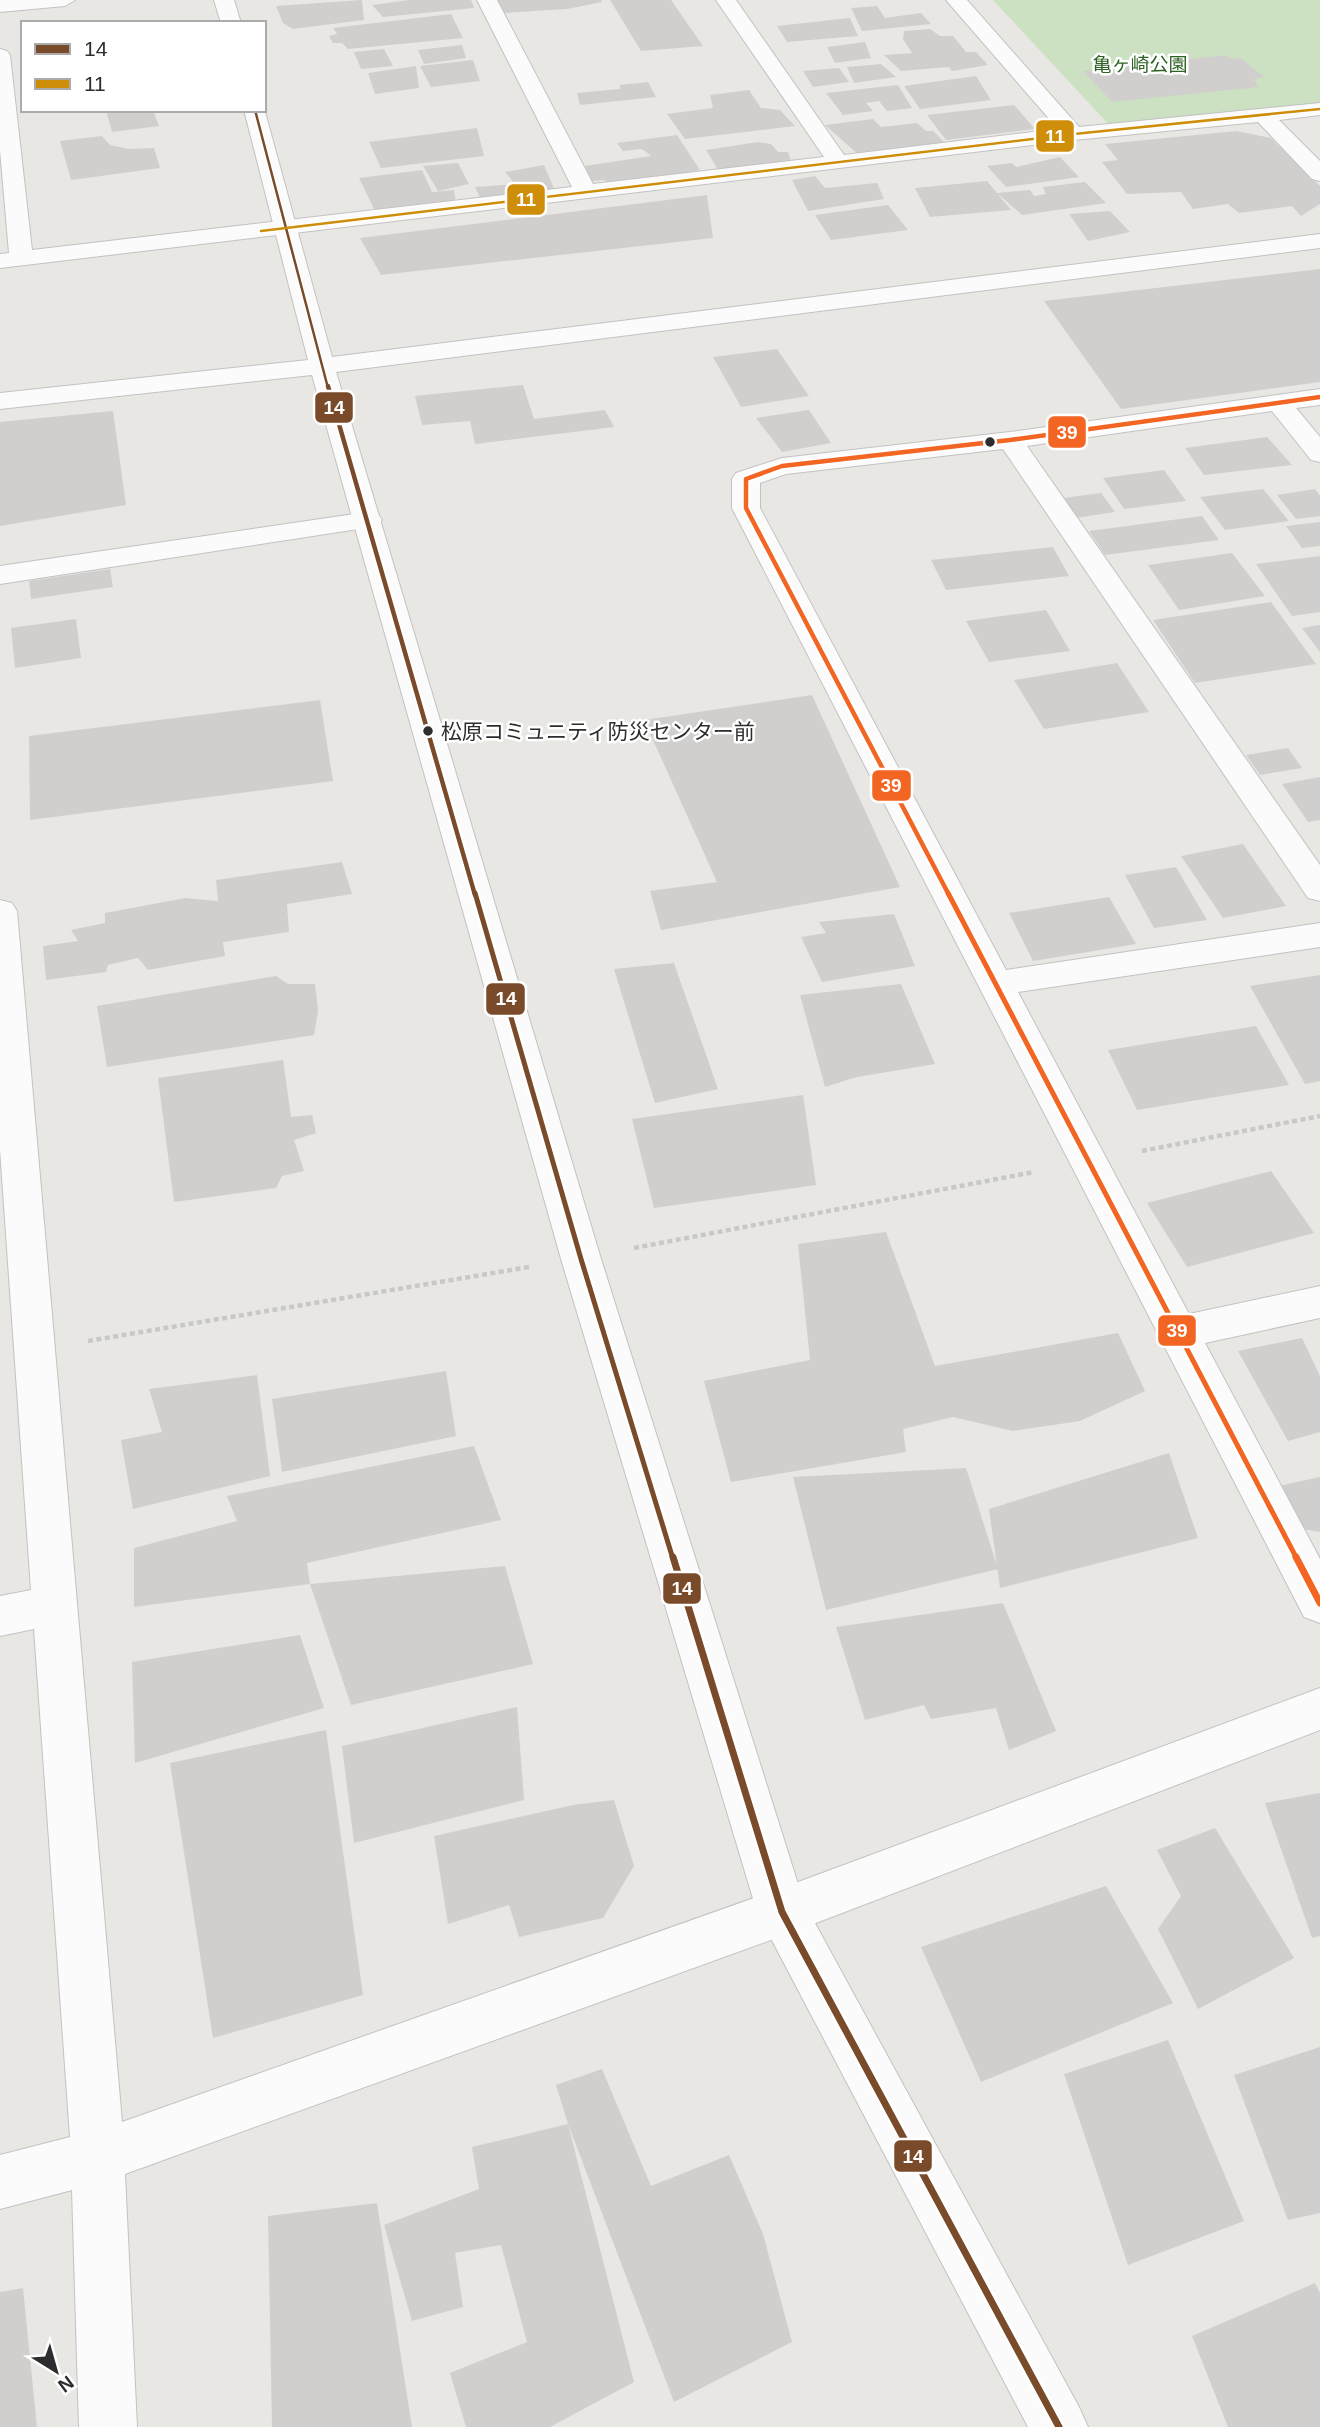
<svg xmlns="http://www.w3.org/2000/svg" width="1320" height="2427" font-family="Arial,'Noto Sans JP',sans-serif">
  <rect width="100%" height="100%" fill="#e9e7e4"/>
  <path fill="#cce1c1" d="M993,0H1320V108L1114,130Z"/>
  <path fill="#d1cfcd" d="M362,0L364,20L293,29L283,23L276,6Z
    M409,0H471L474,8L383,17L372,5Z
    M497,0H601L602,2L567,9L505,13Z
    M610,0H671L703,46L641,51Z
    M877,6L885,18L921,13L931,24L862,31L851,8Z
    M451,14L463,38L348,49L342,43H333L329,36L337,34L333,28Z
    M850,18L858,36L787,42L777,26Z
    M930,29L940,36H953L966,52H976L988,65L952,71L949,67L901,71L884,55L912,53L903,39L904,31Z
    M865,42L871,58L835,63L827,47Z
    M462,45L466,58L424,64L418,50Z
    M384,49L393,66L361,69L354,52Z
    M1226,55L1232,59L1241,58L1264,77L1254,79L1259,87L1112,102L1083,71Z
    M473,60L480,81L431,87L420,66Z
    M881,64L896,77L854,83L847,67Z
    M416,66L419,88L375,94L368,73Z
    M839,68L849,82L813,87L803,71Z
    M976,76L991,100L920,109L904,86Z
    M648,82L656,97L580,105L577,93L620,89V85Z
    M898,85L912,108L887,111L879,101L866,103L873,111L843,115L826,93Z
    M749,90L761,108L780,110L795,126L685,139L667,114L713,108L710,95Z
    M1014,105L1035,129L946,140L927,115Z
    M106,110H153L159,126L112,132Z
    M873,119L881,127L917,123L926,131H933L946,144L860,156L825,125Z
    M477,128L484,156L381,168L369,142Z
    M1236,131L1271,138L1320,186V204L1301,216L1292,206L1239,213L1228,204L1193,209L1181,192L1127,194L1102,162L1118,160L1105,144Z
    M677,135L700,170L610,186L604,180L592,181L585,166L651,156L642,149L623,151L617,143Z
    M102,136L110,145L128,149L154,148L160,168L71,180L60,141Z
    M758,142L771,144L778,152H788L792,164L720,173L706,150Z
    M1060,157L1079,177L1006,187L987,166L1012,163L1016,167Z
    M458,163L469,184L438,191L423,166Z
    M544,165L556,193L482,202L475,187L515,184L505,172Z
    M422,170L432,192L454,190L456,204L378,217L359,178Z
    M815,176L825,188L877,183L884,199L808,211L792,180Z
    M987,181L1011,210L930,217L915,188Z
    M1085,182L1106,203L1022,215L997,193L1030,190L1034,196L1046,194L1043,187Z
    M707,195L713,238L381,275L360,238Z
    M888,205L908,230L831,240L815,215Z
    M1110,211L1130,232L1088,241L1069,214Z
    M1320,269V382L1121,409L1044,301Z
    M777,349L809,396L741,407L713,357Z
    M523,385L534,419L605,410L614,427L475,444L470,421L422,425L415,396Z
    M809,410L831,443L782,452L756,418Z
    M113,411L126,505L0,526V422Z
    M1267,437L1292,465L1204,475L1185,448Z
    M1164,470L1186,501L1124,509L1103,478Z
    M1263,489L1289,521L1225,530L1200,497Z
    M1315,489L1320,496V516L1296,519L1277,495Z
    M1101,493L1115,512L1076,518L1063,498Z
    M1202,516L1219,540L1105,555L1089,531Z
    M1320,522V546L1302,548L1286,526Z
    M1053,547L1069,576L946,590L931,560Z
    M1232,553L1265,596L1179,610L1148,565Z
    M1320,556V612L1292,616L1256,564Z
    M110,569L113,587L31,599L29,581Z
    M1271,602L1316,664L1195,683L1153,620Z
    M1046,610L1070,651L989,662L966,621Z
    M76,619L81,658L15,668L11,628Z
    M1320,625V652L1302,628Z
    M1117,663L1149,712L1044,729L1014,680Z
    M812,695L900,887L661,930L650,891L717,882L644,720Z
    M320,700L333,781L30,820L29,736Z
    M1288,748L1302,768L1260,775L1246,755Z
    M1320,777V820L1308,822L1282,784Z
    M1243,844L1286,906L1223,918L1181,856Z
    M342,862L352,894L287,904L289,932L223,942L225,956L148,970L138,958L108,965L106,972L46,980L43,946L78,941L71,930L105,923V913L185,898L218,901L216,880Z
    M1176,867L1207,920L1154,928L1125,875Z
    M1109,897L1136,944L1033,961L1009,913Z
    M894,914L915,966L822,982L801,937L826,933L819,922Z
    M674,963L718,1089L655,1103L614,969Z
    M1320,975V1081L1305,1084L1250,986Z
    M276,976L288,984H315L318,1011L314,1035L107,1067L97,1006Z
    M901,984L935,1064L857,1077L825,1087L800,995Z
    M1256,1026L1289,1085L1137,1110L1108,1050Z
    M283,1060L291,1117L312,1115L316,1133L294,1140L304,1171L282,1176L276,1188L174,1202L158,1078Z
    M803,1095L816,1185L654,1208L632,1119Z
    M1271,1171L1314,1233L1187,1267L1147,1203Z
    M886,1232L935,1366L1118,1333L1145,1391L1080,1421L1013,1431L953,1417L903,1429L906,1452L731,1482L704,1381L810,1360L798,1244Z
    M1302,1338L1320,1376V1432L1288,1441L1238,1351Z
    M446,1371L456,1436L282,1472L272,1399Z
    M257,1375L270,1476L133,1509L121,1440L162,1432L149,1389Z
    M474,1446L501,1520L307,1563L310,1584L505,1566L533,1664L351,1705L310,1584L134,1607V1548L237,1521L227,1496Z
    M1169,1453L1198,1538L1000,1588L989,1509Z
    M966,1468L998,1569L826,1610L793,1477Z
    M1320,1477V1532L1296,1528L1274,1487Z
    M1003,1603L1056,1731L1009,1750L996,1708L931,1719L924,1705L865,1720L836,1627Z
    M300,1635L324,1708L135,1763L132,1662Z
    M517,1707L524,1800L354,1843L342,1746Z
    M326,1730L363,1995L213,2038L170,1763Z
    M1320,1793V1936L1312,1938L1265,1803Z
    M614,1800L634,1866L603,1918L519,1937L509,1905L448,1924L434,1836L573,1805Z
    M1215,1828L1294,1958L1198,2009L1158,1929L1181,1896L1157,1850Z
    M1106,1886L1173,2003L981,2082L921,1947Z
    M1168,2040L1244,2221L1128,2265L1064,2074Z
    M1320,2047V2213L1288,2220L1234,2075Z
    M602,2069L651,2186L729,2155L763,2234L792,2342L674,2402L568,2124L634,2382L550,2427H466L450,2373L527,2342L501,2245L455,2253L463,2307L412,2321L384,2225L479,2189L472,2147L568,2124L556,2085Z
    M377,2203L412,2427H272L268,2216Z
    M1315,2283L1320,2293V2427H1228L1192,2336Z
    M23,2288L37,2427H0V2292Z"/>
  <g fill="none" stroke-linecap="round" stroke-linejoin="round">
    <defs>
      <path id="minor" d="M0,0H75L65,6L0,12Z
        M477,0H497L593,184L824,157L716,0H736L844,155L1058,129L946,0H967L1079,127L1320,103V115L1279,120L1320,161V181L1312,179L1258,122L1074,140L0,268V254L9,253L0,150V49L7,51L10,55L32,250L572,187Z
        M1320,389V405L1296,408L1320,437V462L1311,460L1272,411L1027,446L1320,865V901L1308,898L1003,449L786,474L760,483V508L1006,970L1320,923V947L1018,992L1189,1314L1320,1286V1318L1205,1343L1320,1559V1623L1304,1617L732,508V479L736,473L782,458L1010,432Z
        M368,512L378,514L382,520L378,526L0,584V566Z
        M0,900L12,903L17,911L122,2122L782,1888L1320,1688V1730L782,1936L125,2174L137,2427H79L72,2190L0,2209V2155L70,2137L34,1629L0,1636V1596L31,1590L0,1149Z"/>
      <path id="tertiary" d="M214,0H234L241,23H221Z
        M264,108L332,357L1320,234V248L336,372L601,1259L804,1903L1079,2407L1088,2427H1028L757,1912L561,1259L312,375L0,409V393L308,360L244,110H264Z"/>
    </defs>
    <use href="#minor" stroke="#c2c2c2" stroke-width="2"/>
    <use href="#tertiary" stroke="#c2c2c2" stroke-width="2"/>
    <path stroke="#c8c8c8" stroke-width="4.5" stroke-dasharray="5 3.5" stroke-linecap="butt" d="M1142,1151L1320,1116
      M634,1248L1034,1172
      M88,1341L529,1267"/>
    <use href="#minor" fill="#fcfbfb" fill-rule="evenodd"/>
    <use href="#tertiary" fill="#fcfbfb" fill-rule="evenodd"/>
    <defs>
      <path id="bus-1-far3" d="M255,110L328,388"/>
      <path id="bus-1-far2" d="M328,386L475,895"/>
      <path id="bus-1-far1" d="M475,893L581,1259L673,1559"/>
      <path id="bus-1" d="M673,1557L782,1912L1059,2427"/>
      <path id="bus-2" d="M261,231L1074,134L1320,109"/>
      <path id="bus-3-far2" d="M949,895L746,508V479L782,466L1010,440L1320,397"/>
      <path id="bus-3-far1" d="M948,893L1297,1559"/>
      <path id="bus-3" d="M1296,1557L1320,1603"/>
    </defs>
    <use href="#bus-1-far3" stroke="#fff" stroke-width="5"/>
    <use href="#bus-1-far2" stroke="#fff" stroke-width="9"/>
    <use href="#bus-1-far1" stroke="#fff" stroke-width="10"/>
    <use href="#bus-1" stroke="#fff" stroke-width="12"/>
    <use href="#bus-2" stroke="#fff" stroke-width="5"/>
    <use href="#bus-3-far2" stroke="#fff" stroke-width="9"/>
    <use href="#bus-3-far1" stroke="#fff" stroke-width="10"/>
    <use href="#bus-3" stroke="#fff" stroke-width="12"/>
    <use href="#bus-1-far3" stroke="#7a4b2a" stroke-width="2.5"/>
    <use href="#bus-1-far2" stroke="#7a4b2a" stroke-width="4.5"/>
    <use href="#bus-1-far1" stroke="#7a4b2a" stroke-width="5"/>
    <use href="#bus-1" stroke="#7a4b2a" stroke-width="7"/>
    <use href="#bus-2" stroke="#cf8e09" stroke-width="2.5"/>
    <use href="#bus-3-far2" stroke="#f26522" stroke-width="4.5"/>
    <use href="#bus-3-far1" stroke="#f26522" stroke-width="5"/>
    <use href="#bus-3" stroke="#f26522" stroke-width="7"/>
  </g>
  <g fill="#2d2d2d" stroke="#fff" stroke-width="2.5">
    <circle cx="990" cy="442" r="6"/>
    <circle cx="428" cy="731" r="6"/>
  </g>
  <g text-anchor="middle" stroke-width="5" stroke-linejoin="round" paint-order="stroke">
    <g font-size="19" fill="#2d6224" stroke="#fff">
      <text x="1140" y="71">亀ヶ崎公園</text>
    </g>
    <g font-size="21" fill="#2d2d2d" stroke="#fff" text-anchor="start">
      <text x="441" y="739">松原コミュニティ防災センター前</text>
    </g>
  </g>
  <g stroke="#fff" stroke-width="2.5">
    <rect x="1035" y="119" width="40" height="34" rx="7" fill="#cf8e09"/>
    <rect x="506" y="183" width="40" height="33" rx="7" fill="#cf8e09"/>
    <rect x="314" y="391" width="40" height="33" rx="7" fill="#7a4b2a"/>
    <rect x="1047" y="415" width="40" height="34" rx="7" fill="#f26522"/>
    <rect x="871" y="769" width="41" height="33" rx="7" fill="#f26522"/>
    <rect x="485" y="982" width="41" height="34" rx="7" fill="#7a4b2a"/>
    <rect x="1157" y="1314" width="40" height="33" rx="7" fill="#f26522"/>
    <rect x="662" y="1572" width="40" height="33" rx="7" fill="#7a4b2a"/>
    <rect x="893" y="2139" width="40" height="34" rx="7" fill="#7a4b2a"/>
  </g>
  <g font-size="19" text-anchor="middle" font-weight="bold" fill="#fff">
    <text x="1055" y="143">11</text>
    <text x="526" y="206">11</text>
    <text x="334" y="414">14</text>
    <text x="1067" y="439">39</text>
    <text x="891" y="792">39</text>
    <text x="506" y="1005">14</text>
    <text x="1177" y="1337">39</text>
    <text x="682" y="1595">14</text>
    <text x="913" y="2163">14</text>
  </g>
  <rect x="21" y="21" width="245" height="91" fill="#ffffff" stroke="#ababab" stroke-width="2"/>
  <rect x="35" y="44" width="35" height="10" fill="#7a4b2a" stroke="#ababab" stroke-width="2"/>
  <text x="84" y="56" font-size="21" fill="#2d2d2d">14</text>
  <rect x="35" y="79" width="35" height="10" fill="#cf8e09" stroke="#ababab" stroke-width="2"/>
  <text x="84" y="91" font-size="21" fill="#2d2d2d">11</text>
  <g transform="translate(56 2371) rotate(143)" stroke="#ffffff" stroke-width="5" paint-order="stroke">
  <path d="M0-5L12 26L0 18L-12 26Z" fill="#2d2d2d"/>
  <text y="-10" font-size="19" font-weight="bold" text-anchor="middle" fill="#2d2d2d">N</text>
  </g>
</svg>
